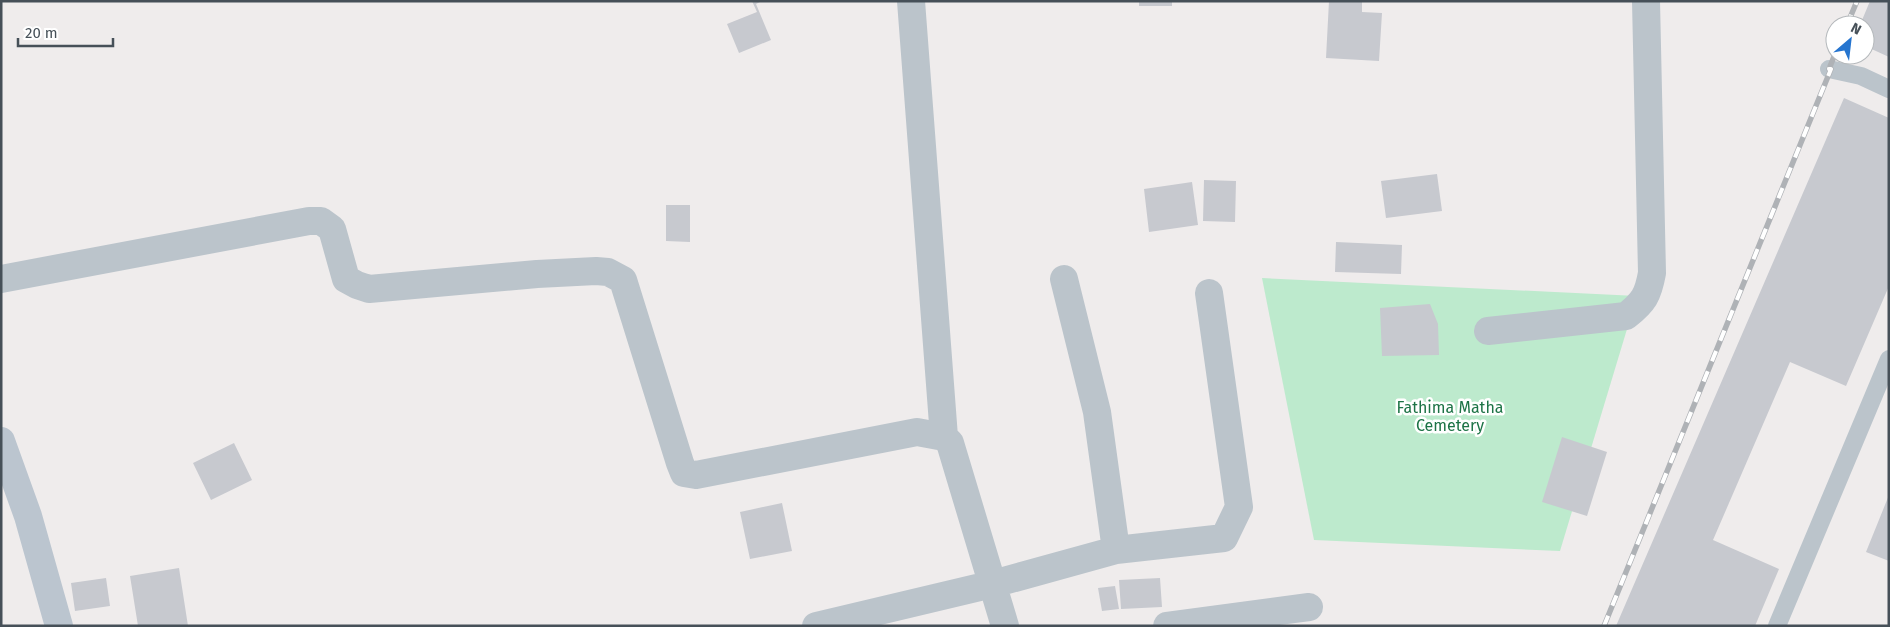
<svg xmlns="http://www.w3.org/2000/svg" width="1890" height="627" font-family="'Fira Sans',sans-serif">
  <rect width="100%" height="100%" fill="#efecec"/>
  <path fill="#bdeacd" d="M1262,278L1637,296L1560,551L1314,540Z"/>
  <path fill="#c7c9cf" d="M752,1H762L756,4L771,40L739,53L727,24L757,12Z
    M1139,1H1172V6H1139Z
    M1329,1H1362V12L1382,13L1379,61L1326,58Z
    M1870,1H1889V57L1865,46V25H1860Z
    M1844,98L1889,118V286L1846,386L1790,362L1713,540L1779,569L1755,626H1616Z
    M1437,174L1442,211L1386,218L1381,181Z
    M1204,180L1236,181L1235,222L1203,221Z
    M1192,182L1198,225L1149,232L1144,189Z
    M666,205H690V242L666,241Z
    M1336,242L1402,245L1401,274L1335,272Z
    M1430,304L1438,324L1439,355L1382,356L1380,308Z
    M1562,437L1607,452L1587,516L1542,502Z
    M234,443L252,480L211,500L193,463Z
    M1889,495V561L1866,552Z
    M782,503L792,551L750,559L740,512Z
    M179,568L188,626H138L130,576Z
    M106,578L110,606L75,611L71,583Z
    M1160,578L1162,607L1121,609L1119,580Z
    M1115,586L1119,609L1102,611L1098,588Z"/>
  <g fill="none" stroke-linecap="round" stroke-linejoin="round">
    <path stroke="#bbc4cb" stroke-width="18" d="M1829,69L1861,76L1889,89
      M1777,626L1889,359"/>
    <path stroke="#bbc4cb" stroke-width="28" d="M911,1L944,437
      M1,279L309,221H321L332,229L346,279L357,285L369,289L537,274L596,271L608,272L623,280L680,463L684,473L696,475L917,432L944,437L950,443L1005,626
      M1064,279L1097,412L1116,550
      M1488,331L1626,316C1644,302 1648,295 1652,273L1646,1
      M816,626L993,584L1116,550L1224,538L1239,507L1209,293
      M1167,626L1309,607"/>
    <path stroke="#bbc5cf" stroke-width="28" d="M1,441L28,516L59,626"/>
    <defs>
      <path id="rail" d="M1847,25L1857,1
        M1604,626L1831,69H1829L1835,54"/>
    </defs>
    <use href="#rail" stroke="#afb2b6" stroke-width="5.5"/>
    <use href="#rail" stroke="#fff" stroke-width="4" stroke-dasharray="11" stroke-linecap="butt"/>
  </g>
  <g text-anchor="middle" stroke-width="5" stroke-linejoin="round" paint-order="stroke">
    <g font-size="16" fill="#1d7346" stroke="#fff">
      <text x="1450" y="413">Fathima Matha<tspan x="1450" dy="18">Cemetery</tspan></text>
    </g>
  </g>
  <rect width="1890" height="627" fill="none" stroke="#465058" stroke-width="5"/>
  <g transform="translate(1850 40) rotate(28)"><circle r="24" fill="#ffffff" stroke="#b5b9bc"/>
  <path d="M0-4L9 19L0 12L-9 19Z" fill="#2675cf"/>
  <text y="-8" font-size="14" font-weight="bold" text-anchor="middle" fill="#465058">N</text>
  </g>
  <path d="M18 38v8h95v-8" fill="none" stroke="#465058" stroke-width="2.5"/>
  <text x="25" y="38" font-size="15" fill="#465058" stroke="#ffffff" stroke-width="4" paint-order="stroke">20 m</text>
</svg>
